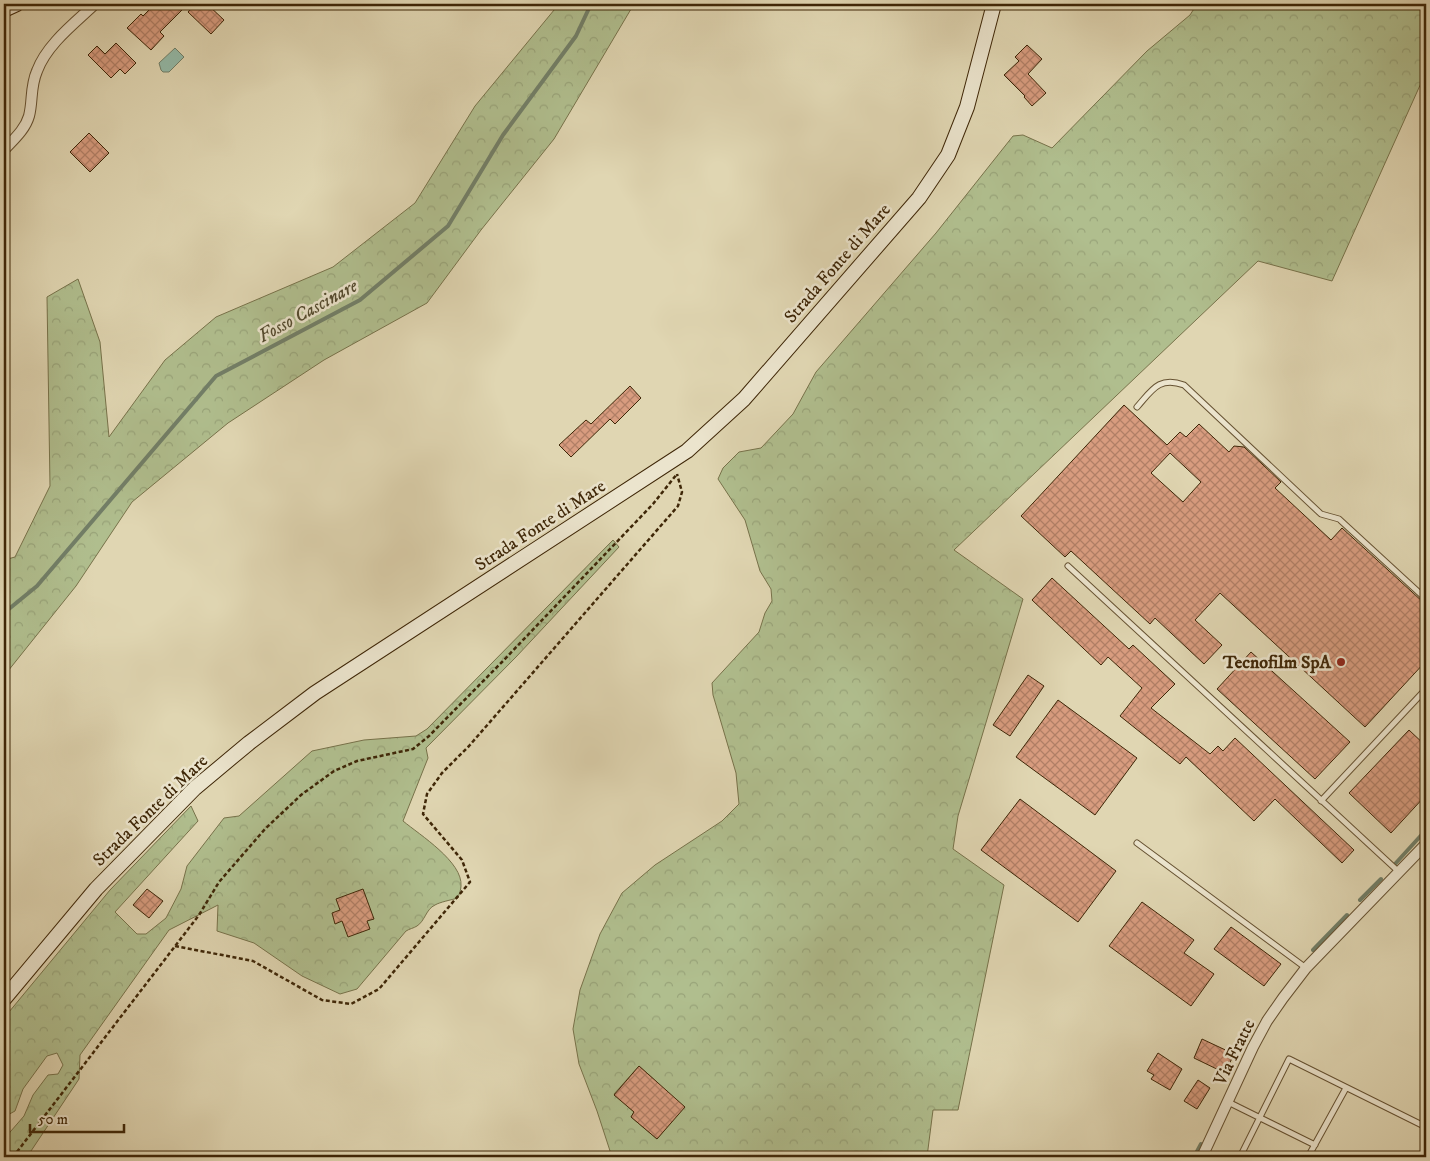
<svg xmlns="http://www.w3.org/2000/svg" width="1430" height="1161" font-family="'IM FELL DW Pica',serif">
  <defs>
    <pattern id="forest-crowns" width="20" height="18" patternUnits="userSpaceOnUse" patternTransform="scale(1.25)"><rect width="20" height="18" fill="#b0be8e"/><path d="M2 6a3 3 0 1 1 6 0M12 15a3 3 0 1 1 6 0" fill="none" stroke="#98a379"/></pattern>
    <pattern id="building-cross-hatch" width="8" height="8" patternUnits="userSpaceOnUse" patternTransform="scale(1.25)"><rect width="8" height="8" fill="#d89c7f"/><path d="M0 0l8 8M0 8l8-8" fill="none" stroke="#b17f66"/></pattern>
  </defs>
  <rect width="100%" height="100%" fill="#e0d6b2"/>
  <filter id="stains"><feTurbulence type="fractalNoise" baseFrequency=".004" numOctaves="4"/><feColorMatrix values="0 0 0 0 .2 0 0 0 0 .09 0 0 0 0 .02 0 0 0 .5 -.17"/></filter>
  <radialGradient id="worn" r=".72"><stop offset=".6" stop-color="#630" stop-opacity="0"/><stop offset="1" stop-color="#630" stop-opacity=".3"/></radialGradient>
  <path fill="url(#forest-crowns)" stroke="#77724a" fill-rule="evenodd" d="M559,4H634L554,139L481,230L427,303L324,360L228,423L132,502L76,586L4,676V560L15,557L50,486L47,297L78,279L100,342L109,437L165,360L216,317L333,267L415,203L475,106Z
    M1197,4H1426V72L1332,281L1258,261L954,550L1023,599L958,816L953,849L1004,885L958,1110H933L927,1157H612L597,1111L579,1064L573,1029L580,990L600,934L622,893L655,865L722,821L739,804L736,773L713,695L712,683L759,632L765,613L772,601L771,589L760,571L745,520L718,479L723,468L739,452L761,448L793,414L816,372L936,233L1013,136L1023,135L1052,148L1147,51L1190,15ZM639,1066L657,1082L653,1087L684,1107L657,1139L631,1117L634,1112L614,1094Z
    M613,540L619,547L516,657L426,748L428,758L403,821C420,835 463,862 461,886C461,890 459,894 458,898C451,900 440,902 435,905C426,909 425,921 417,926C414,928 409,929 406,931L357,989L340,994L302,976L254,943L217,931L218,905L169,930L80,1055L79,1079L27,1157H4V1139L24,1116L33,1095L48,1075L58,1074L63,1065L57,1053L47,1056L23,1089L15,1111L4,1117V1018L110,890L191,806L198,821L115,912L137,934H146L166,918L181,889L187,866L224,818L239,816L312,751L364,740L416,736L427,729Z"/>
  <path fill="#94baa8" stroke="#727f68" d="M175,48L184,57L169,72H163L161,70L159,63Z"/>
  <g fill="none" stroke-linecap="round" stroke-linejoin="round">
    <path stroke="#727f68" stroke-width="4" d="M4,613L37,586L216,376L360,300L448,226L503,135L576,36L591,4
      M1395,864L1426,830
      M1360,900L1381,879
      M1313,950L1347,915
      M1194,1157L1201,1144"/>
  </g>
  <path fill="url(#building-cross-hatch)" stroke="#3e2607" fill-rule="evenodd" d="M155,4H188L160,32L164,36L151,50L127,28L141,14L143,16Z
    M195,4H207L224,20L211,34L188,12Z
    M116,43L136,63L125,74L120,69L111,78L88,55L97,46L105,54Z
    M1027,45L1042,59L1028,74L1046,93L1032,106L1024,97L1025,96L1004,75L1019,61L1015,57Z
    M89,133L109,153L90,172L70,152Z
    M630,386L641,398L615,424L610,419L571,457L559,445L586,420L591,424Z
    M1124,405L1167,445L1180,432L1186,437L1199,424L1229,452L1234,446L1244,447L1281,482L1275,488L1331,540L1342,528L1423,602L1426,603V661L1365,727L1220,593L1195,620L1222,645L1204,664L1155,618L1150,624L1071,551L1065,557L1021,516ZM1170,453L1201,482L1183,502L1151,473Z
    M1052,578L1129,649L1133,645L1175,684L1151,708L1210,754L1218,746L1223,751L1235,738L1354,850L1342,863L1275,799L1254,821L1186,757L1180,764L1120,716L1142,688L1108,657L1101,665L1032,600Z
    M1251,652L1350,742L1315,779L1217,689Z
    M1028,675L1044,686L1010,736L993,725Z
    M1058,700L1137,758L1095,815L1016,757Z
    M1409,730L1426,746V795L1391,833L1349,793Z
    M1020,799L1116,871L1078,922L981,850Z
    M147,889L163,901L149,918L133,905Z
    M363,889L374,919L367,921L370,929L348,937L342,921L335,924L332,913L340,910L336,899Z
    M1142,902L1194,940L1184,953L1214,974L1191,1006L1109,946Z
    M1231,927L1281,964L1264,986L1214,949Z
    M1202,1039L1234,1054L1225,1073L1194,1058Z
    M1158,1053L1182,1069L1170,1090L1151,1079L1154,1075L1147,1071Z
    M639,1066L685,1107L657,1139L631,1117L634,1112L614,1095Z
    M1198,1080L1210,1088L1197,1109L1184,1101Z"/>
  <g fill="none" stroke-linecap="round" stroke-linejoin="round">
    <defs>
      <path id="lane" d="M1137,407C1152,390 1159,376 1184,385L1321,514L1339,519L1426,599
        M1068,566L1399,872
        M1321,801L1426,689
        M1137,843L1306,968
        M1228,1102L1315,1145
        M1240,1157L1289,1059L1426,1127
        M1308,1157L1346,1088"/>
      <path id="street" d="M4,150C13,140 25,130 29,116C33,101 30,87 37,71C47,44 75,23 95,4
        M1202,1157L1253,1047L1267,1021L1283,998L1306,968L1426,844"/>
      <path id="secondary" d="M4,10L17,4
        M4,999L96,889L195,788L249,743L315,693L687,451L744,399L919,198L948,155L967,107L994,4"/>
    </defs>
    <use href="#lane" stroke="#665232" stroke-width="7"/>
    <use href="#street" stroke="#665232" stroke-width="12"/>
    <use href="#secondary" stroke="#3e2607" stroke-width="16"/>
    <path stroke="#3e2607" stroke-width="2.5" stroke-dasharray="4 2.5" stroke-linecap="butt" d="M175,946L253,961L322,1000L351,1004L379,989L470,882L462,860L423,814L427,794L442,773L469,746L678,506L682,492L677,474
      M13,1157L199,915L219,882L265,829L301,795L334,771L357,761L413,749L429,736L502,662L653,504L677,474"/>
    <use href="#lane" stroke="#ebe4cd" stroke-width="5"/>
    <use href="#street" stroke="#ebe4cd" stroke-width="10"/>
    <use href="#secondary" stroke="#ebe4cd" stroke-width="14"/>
  </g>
  <circle fill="#8f2418" stroke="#ebe4cd" stroke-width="2" cx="1341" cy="662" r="5"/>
  <g text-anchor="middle" stroke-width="5" stroke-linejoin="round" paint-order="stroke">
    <g font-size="18" fill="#3e2607" stroke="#ebe4cd">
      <text transform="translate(837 263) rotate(-49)" y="6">Strada Fonte di Mare</text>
      <text transform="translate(540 525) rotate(-33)" y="6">Strada Fonte di Mare</text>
      <text transform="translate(150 810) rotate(-44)" y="6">Strada Fonte di Mare</text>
      <text transform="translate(1234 1052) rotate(-64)" y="6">Via Fratte</text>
    </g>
    <g font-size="18" font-weight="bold" fill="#3e2607" stroke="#ebe4cd" text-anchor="end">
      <text x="1331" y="668">Tecnofilm SpA</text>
    </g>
    <g font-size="19" font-style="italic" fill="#544b2f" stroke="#ebe4cd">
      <text transform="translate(307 310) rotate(-29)" y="7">Fosso Cascinare</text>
    </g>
  </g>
  <rect width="1430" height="1161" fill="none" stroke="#e0d6b2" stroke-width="20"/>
  <rect x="5" y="5" width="1420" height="1151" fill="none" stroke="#3e2607" stroke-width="2.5"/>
  <rect x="10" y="10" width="1410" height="1141" fill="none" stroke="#3e2607"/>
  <path d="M30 1124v8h94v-8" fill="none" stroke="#3e2607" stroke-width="2.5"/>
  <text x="38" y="1124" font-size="15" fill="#3e2607" stroke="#ebe4cd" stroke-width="4" paint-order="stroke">50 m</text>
  <rect width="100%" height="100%" filter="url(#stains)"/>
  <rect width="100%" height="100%" fill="url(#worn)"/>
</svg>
